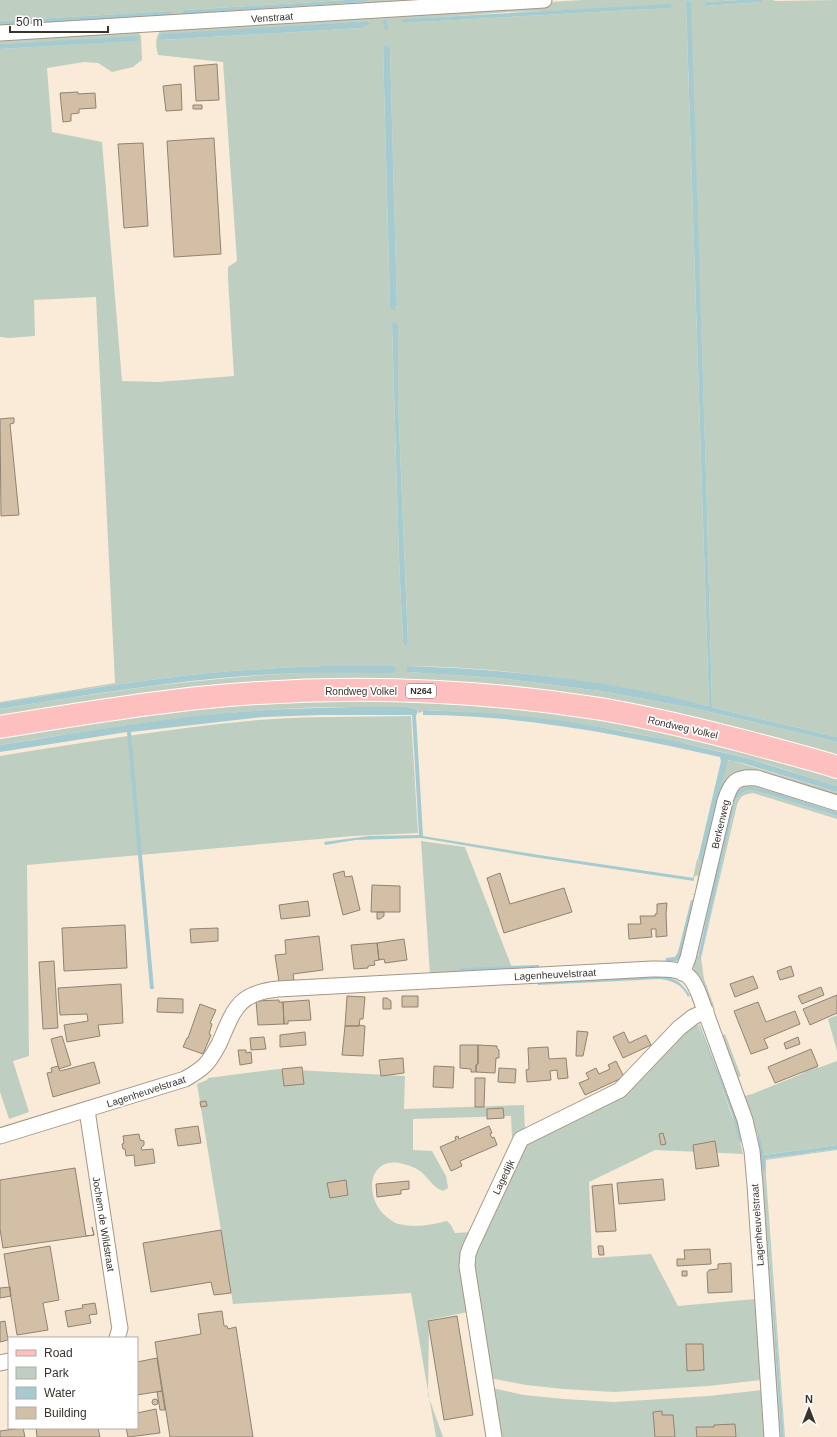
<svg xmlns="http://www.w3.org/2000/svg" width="837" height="1437" font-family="Arial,sans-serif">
  <rect width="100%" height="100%" fill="#f9ebd8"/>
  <path fill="#becfc1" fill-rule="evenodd" d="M0,0H346L184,10L181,12L183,14L366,2L369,0H487L0,26L81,20L170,16L172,11L0,21Z
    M582,0H739L705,2V6L762,2V0H773L775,1L837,0V737L715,708L712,707V705L706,473L690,2H686L709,705L707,706C609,683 508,667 407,666L408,672L498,678L601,691L697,709L837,742V760L449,685L0,720V709C109,691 218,675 328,672L324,666C279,668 235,670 190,675C126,682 63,693 0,703V702L115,683L96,297L34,300L35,336L9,338L0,337V49L131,41L138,37L0,44V36L135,28L141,36L142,60L133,67L112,72L98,63L84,62L47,68L52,132L102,142L122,381L158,382L234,376L228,279V267L237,261L223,62L158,55C155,42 155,38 163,26ZM670,8L403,23L402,20L509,12ZM368,21H370L366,26L362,28L161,40L160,35ZM383,47H390L397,308L390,307ZM392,325L398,329V399L408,643L407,646L403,642L399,560Z
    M271,700L465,701L637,724L837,776V786C808,777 779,767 750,759C644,731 536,714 426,710H423L422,712L418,713V710L407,707C361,707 314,706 268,710C178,716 89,731 0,745V735L92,720Z
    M411,716L418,833L353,836L27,865L29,1056L13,1061L29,1112L9,1119L0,1092V756C86,742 172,728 259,720C310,716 361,717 411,716Z
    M730,760L837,792V800L750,772H737L728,779L700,895H691L695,894L698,876L696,875L694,878H693L697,859L700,861H703L727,761Z
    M741,781L837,806V812L801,800L758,788L739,790L730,809L698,956L701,958L736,799C741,793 745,790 753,790L837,816V819L753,793C743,795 741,795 737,805L701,958L704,979L714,1006L709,1008L694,969L693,960L729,795Z
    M421,841L465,847L513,970L430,975Z
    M837,1015V1051L828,1019Z
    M696,1021L710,1054L737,1130L743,1154L655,1150L589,1182L592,1258L651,1254L678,1306L755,1299L761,1380L708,1386L614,1392L564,1389L526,1385L490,1378L469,1267L518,1144L631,1088L640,1081L647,1070Z
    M725,1034L741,1076L734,1079L719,1037Z
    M837,1061V1145L763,1155L759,1131L756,1132L765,1170V1159L837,1149V1150L766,1160V1176L785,1437H784L769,1239H768L781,1437H776L741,1097L752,1094L804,1073L803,1070L816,1065L818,1068Z
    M278,1069L405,1076L404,1109L524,1105L525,1132L512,1137L511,1116L413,1119V1150L432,1151L446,1176L448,1188L443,1191C433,1188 429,1178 420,1171C416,1168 408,1165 403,1164C367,1154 363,1200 388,1218C391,1220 395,1223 398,1224C417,1228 429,1225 447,1221L451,1225L455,1233L472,1232L468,1312L429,1320L428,1395L443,1437H436L411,1293L233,1304L197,1084L207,1080L208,1078Z
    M492,1388L524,1395L564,1399L614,1402L709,1396L762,1390L766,1437H501Z"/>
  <path fill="#a5cbd1" d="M346,0H369L366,2L183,14L181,12L184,10Z
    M739,0H762V2L705,6V2Z
    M686,2H691L706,473L712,705V707L715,708L837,737V742L697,709L601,691L498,678L407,672V666C506,669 611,680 707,706L709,705Z
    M670,4L672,6L670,8L403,23L401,21L403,19Z
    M171,11L173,12L170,16L81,20L0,26V21Z
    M368,21L370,22V24L362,28L161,40L159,38L161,34Z
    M136,36L139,38L137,41L0,49V44Z
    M386,45L390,47L397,306L395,310L391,309L390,307L383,46Z
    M394,322L398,325V399L408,643L407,646H405L403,642L399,560L392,325Z
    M324,666H393L396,669V671L392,673C354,673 315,672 277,674C184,679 92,694 0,709V703C63,693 126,682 190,675C235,670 279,668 324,666Z
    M354,707H407L418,710L416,716L423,836L539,855L694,878V881L533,857L421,838L355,840L325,845L324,842L369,836L419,835L412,715H320L263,717L131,732L154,989H150L127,732L0,752V745C89,731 178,715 268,710C297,708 325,708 354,707Z
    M423,710L491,713L564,721L605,728L675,741L750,759L837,786V792L742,763L728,760L703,861H700L698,859L721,761L720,757C623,735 523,715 423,715Z
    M747,787L758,788L777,793L837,812V816L753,790C745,790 741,793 736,799L701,958H698L713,886L734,796L739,790Z
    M691,900H693L681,955L677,961H666V958L675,957L678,952Z
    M536,965H539V967L458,971L460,968Z
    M659,976C675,977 681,982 690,995L688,997C682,984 673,981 660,979L538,985L537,982Z
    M698,1024L700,1025L737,1121L741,1136V1143L739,1141L732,1114Z
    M757,1131H759L764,1155L837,1145V1149L765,1159V1170L763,1171L762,1167Z
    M768,1239H769L784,1437H781Z"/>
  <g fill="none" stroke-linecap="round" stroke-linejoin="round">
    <path stroke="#a5cbd1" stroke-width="4" d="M385,22L386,28"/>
  </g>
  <path fill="#d2bfa5" stroke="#908372" d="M217,64L219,100L196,101L194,66Z
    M181,84L182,110L166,111L163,86Z
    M78,92V94L95,93L96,108L79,109V113L71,114V121L63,122L60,93Z
    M193,105H202V109H193Z
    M214,138L221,254L174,257L167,141Z
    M143,143L148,226L124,228L118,144Z
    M10,418H14V423L10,424L19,515L1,516L0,419Z
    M344,871L345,877L352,876L360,910L343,915L333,874Z
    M500,873L510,904L564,888L572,912L504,933L487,878Z
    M372,885L400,886V912H371Z
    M308,901L310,916L281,919L279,905Z
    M667,903L666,914L667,936L656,937V929H651L652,937L629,939L628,924H641L640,916H655V914H657V904Z
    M377,912H384V916L380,919H377Z
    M125,925L127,968L64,971L62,928Z
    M218,928V941L191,943L190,929Z
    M319,936L323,970L293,974L294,980L279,982L275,955L286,954L285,940Z
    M404,939L407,960L385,963L384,959L379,960L377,943Z
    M377,943L379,960L374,961L375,965L368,966V968L354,969L351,945Z
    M54,961L58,1028L43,1029L39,962Z
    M791,966L794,976L780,980L777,971Z
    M753,976L758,988L735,997L730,984Z
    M121,984L123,1023L98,1025L100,1036L67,1042L64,1025L88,1021L87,1014L60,1015L58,988Z
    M821,987L824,995L802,1004L798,996Z
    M837,995V1013L810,1025L803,1009Z
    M347,996L365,997L363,1019H360L359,1026H345Z
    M402,996H418V1007H402Z
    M158,998L183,999V1013L157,1012Z
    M383,998H387L391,1001V1009H383Z
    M279,1000V1002H283L284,1024L258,1025L256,1001Z
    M309,1000L311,1020L288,1021V1024H284L283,1002Z
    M758,1002L766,1022L795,1011L800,1024L764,1039L768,1048L751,1054L734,1011Z
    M200,1004L216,1010L210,1023L212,1024L209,1034L211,1035L203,1054L183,1047L187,1038H188Z
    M359,1025L365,1026L363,1056L342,1055L345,1026H359Z
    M577,1031L588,1032L583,1056H576Z
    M305,1032L306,1045L280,1047V1035Z
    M624,1032L629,1043L646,1035L651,1045L623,1058L613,1037Z
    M62,1036L71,1065L59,1069L51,1039Z
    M264,1037L266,1049L251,1050L250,1038Z
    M798,1037L800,1044L786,1049L784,1043Z
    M460,1045H478V1064L476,1065V1072H471V1069L460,1068Z
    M478,1045L497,1046V1048L499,1050V1058H496L495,1073L476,1072V1065L478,1064Z
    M548,1047L549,1059L566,1058L568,1078L558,1079L557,1070L550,1071L551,1080L527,1082L526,1070L529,1069L528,1048Z
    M811,1049L818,1066L775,1083L768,1067Z
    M238,1050H246V1053L251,1052L252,1063L240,1065Z
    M403,1058L404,1073L381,1076L379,1060Z
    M616,1061L624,1077L585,1095L579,1083L589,1079L586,1073L596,1068L599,1074L610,1069L608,1065Z
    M94,1062L100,1083L53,1097L47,1073L52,1072L51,1068L58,1066L60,1071Z
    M434,1066L454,1067L453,1088L433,1087Z
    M302,1067L304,1084L284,1086L282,1069Z
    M499,1068L516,1069L515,1083L498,1082Z
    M475,1078H485L484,1107H475Z
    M206,1101L207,1106L201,1107L200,1102Z
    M503,1108L504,1118L487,1119V1109Z
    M198,1126L201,1143L178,1146L175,1129Z
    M489,1126L492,1133L490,1134L492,1138L494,1137L497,1145L460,1161L462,1166L451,1171L440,1147L456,1140L455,1137L458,1136L459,1139Z
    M663,1133L666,1144L661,1145L659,1134Z
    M139,1134L140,1140L144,1141V1145L141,1148L142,1150L153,1149L155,1163L135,1166L134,1155L126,1156L125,1149H123L122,1144L124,1143L123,1136Z
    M715,1141L719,1166L696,1169L693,1145Z
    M75,1168L86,1236L94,1235L92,1227L94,1235L3,1248L0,1229V1180Z
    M663,1179L665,1200L619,1204L617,1183Z
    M346,1180L348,1195L330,1198L327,1183Z
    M409,1181V1189L401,1190V1194L377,1197L376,1184Z
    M612,1184L616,1231L596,1232L592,1186Z
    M221,1230L231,1293L214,1295L211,1282L151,1292L143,1243Z
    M50,1246L59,1300L43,1303L48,1330L17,1335L4,1254Z
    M598,1246H603L604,1255H599Z
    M710,1249L711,1264L677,1266V1259H685L684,1250Z
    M731,1263L732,1292L708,1293L707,1273L709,1270L718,1269V1264Z
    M682,1271H687V1276H682Z
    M10,1287L11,1296L0,1298V1288Z
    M95,1303L97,1314L89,1315L91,1323L68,1327L65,1311L83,1308L82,1305Z
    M222,1311L224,1326H227L228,1329L236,1327L253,1437H170L155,1342L201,1334L198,1314Z
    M457,1316L473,1415L444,1420L428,1321Z
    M5,1321L8,1340L0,1342V1322Z
    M686,1344H703L704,1370L687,1371Z
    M157,1358L162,1391L137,1395V1362Z
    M162,1391L165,1410H160L157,1392Z
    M152 1402a3 3 0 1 1 6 0a3 3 0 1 1-6 0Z
    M156,1409L160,1433L128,1437L126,1428H137V1413Z
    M662,1411V1415H673L675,1437H655L653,1412Z
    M735,1424L736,1437H697L696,1427H714V1425Z
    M23,1428L25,1437H0V1431Z
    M36,1428H98L100,1437H37Z"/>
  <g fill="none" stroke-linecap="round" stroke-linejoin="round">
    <defs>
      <path id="minor" d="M0,33L544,0
        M682,973L688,958L725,801C731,782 736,776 757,778L837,803
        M87,1110L119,1323L120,1328L117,1338
        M0,1136L185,1079C192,1075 199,1071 205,1065C211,1059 215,1051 219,1044C234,1010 237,993 278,989L652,969C664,969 683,968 691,979C695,984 697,989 699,994L745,1120L752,1151L755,1185L772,1437
        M0,1363L9,1361
        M494,1437L467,1266L468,1254L471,1246L521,1139L620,1090L679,1028L693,1017L706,1011"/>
      <path id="primary" d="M0,727C66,716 132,705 198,698C332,684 469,688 601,709C652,718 702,730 751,743C780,751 809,758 837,767"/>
    </defs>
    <use href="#minor" stroke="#a59786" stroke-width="17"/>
    <use href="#primary" stroke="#fff" stroke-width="24"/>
    <use href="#minor" stroke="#fff" stroke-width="15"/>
    <use href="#primary" stroke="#febfbf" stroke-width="22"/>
  </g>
  <g text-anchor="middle" stroke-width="3.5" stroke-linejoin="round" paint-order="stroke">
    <rect fill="#fff" stroke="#74706b" stroke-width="1" x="406" y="684" width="30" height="14" rx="3"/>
    <g font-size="9" font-weight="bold" fill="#39332c">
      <text x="421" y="694">N264</text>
    </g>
    <g font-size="10" fill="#39332c" stroke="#fff">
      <text transform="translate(272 17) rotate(-4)" y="4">Venstraat</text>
      <text x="361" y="695">Rondweg Volkel</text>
      <text transform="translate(683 727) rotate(13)" y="4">Rondweg Volkel</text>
      <text transform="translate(720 824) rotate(-77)" y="4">Berkenweg</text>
      <text transform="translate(555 974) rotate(-3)" y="4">Lagenheuvelstraat</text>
      <text transform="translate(146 1091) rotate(-18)" y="4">Lagenheuvelstraat</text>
      <text transform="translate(503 1177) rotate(-65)" y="4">Lagedijk</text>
      <text transform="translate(104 1224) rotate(81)" y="4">Jochem de Wildstraat</text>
      <text transform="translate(757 1225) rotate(-94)" y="4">Lagenheuvelstraat</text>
    </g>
  </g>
  <rect x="8" y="1337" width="130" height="92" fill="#ffffff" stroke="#b0adab"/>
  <rect x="16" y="1350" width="20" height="6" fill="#febfbf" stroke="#b0adab"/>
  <text x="44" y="1357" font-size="12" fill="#39332c">Road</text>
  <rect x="16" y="1367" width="20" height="12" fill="#becfc1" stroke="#b0adab"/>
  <text x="44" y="1377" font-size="12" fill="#39332c">Park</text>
  <rect x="16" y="1387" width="20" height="12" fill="#a5cbd1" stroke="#b0adab"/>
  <text x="44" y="1397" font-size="12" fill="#39332c">Water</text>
  <rect x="16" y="1407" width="20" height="12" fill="#d2bfa5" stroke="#b0adab"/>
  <text x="44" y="1417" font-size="12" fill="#39332c">Building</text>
  <g transform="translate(809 1409)" stroke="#ffffff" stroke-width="3" paint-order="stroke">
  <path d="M0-3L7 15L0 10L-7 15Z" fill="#39332c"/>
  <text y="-6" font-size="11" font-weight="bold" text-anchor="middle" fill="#39332c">N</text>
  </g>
  <path d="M10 26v6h98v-6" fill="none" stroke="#39332c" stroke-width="2"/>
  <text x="16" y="26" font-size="12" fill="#39332c" stroke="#ffffff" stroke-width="3" paint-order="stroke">50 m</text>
</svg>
